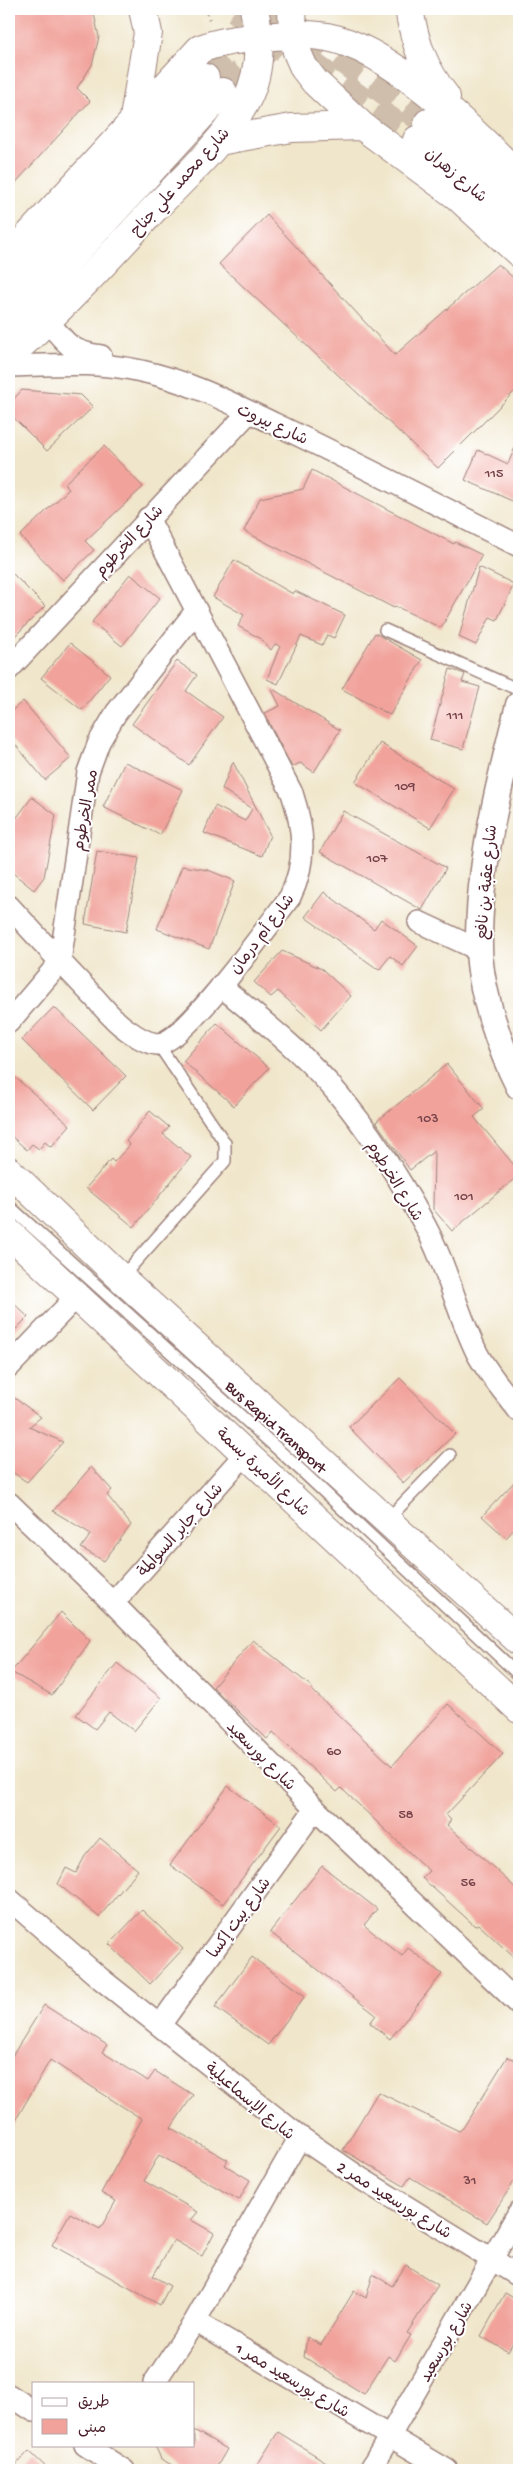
<svg xmlns="http://www.w3.org/2000/svg" width="528" height="2479" font-family="'Gochi Hand','Playpen Sans Arabic',sans-serif">
  <rect width="100%" height="100%" fill="#fff"/>
  <filter id="ink" filterUnits="userSpaceOnUse"><feTurbulence type="fractalNoise" baseFrequency=".02" numOctaves="2"/><feDisplacementMap in="SourceGraphic" scale="10" xChannelSelector="R" yChannelSelector="G"/><feConvolveMatrix kernelMatrix="1 2 1 2 8 2 1 2 1" color-interpolation-filters="sRGB"/></filter>
  <filter id="wash" filterUnits="userSpaceOnUse"><feTurbulence type="fractalNoise" baseFrequency=".0096" numOctaves="4" result="noise"/><feDisplacementMap in="SourceGraphic" scale="20" xChannelSelector="R" yChannelSelector="G"/><feGaussianBlur stdDeviation="1.12" result="paint"/><feColorMatrix in="noise" values="0 0 0 0 0 0 0 0 0 0 0 0 0 0 0 0 0 1.4 0 .05"/><feComposite in="paint" operator="in"/></filter>
  <g filter="url(#wash)">
    <rect width="100%" height="100%" fill="#f0e6cb"/>
    <g id="blocks">
      <path fill="#f1a39b" d="M9,9H93L99,37L92,65L77,88L90,101L9,190Z
        M267,215L395,355L498,264L519,283V387L438,468L219,264Z
        M22,390L81,395L93,407L47,451L9,413V404Z
        M519,438V504L465,480L478,450L508,464Z
        M104,446L143,487L85,541L94,550L63,580L20,536L69,489L64,484Z
        M312,470L454,544L455,542L482,555L441,628L395,606L394,608L244,531L260,498L303,489Z
        M234,560L293,594L295,591L345,615L334,638L327,635L322,645L301,636L278,684L267,679L280,646L275,644L271,650L261,639L238,626L244,615L213,597Z
        M479,567L514,584L497,620L490,617L476,645L459,637Z
        M9,570L45,606L9,642Z
        M130,574L160,598L122,646L92,622Z
        M375,633L422,660L390,715L342,689Z
        M70,643L110,675L82,710L41,678Z
        M177,661L197,675L186,691L223,717L189,765L132,724Z
        M450,669L465,674L462,682L480,687L463,749L430,740Z
        M271,688L340,730L314,772L300,763L292,767L271,727L265,713L280,706Z
        M23,701L71,758L45,780L9,737V713Z
        M380,743L454,789L430,828L355,782Z
        M125,762L183,790L160,835L103,807Z
        M233,762L270,835L262,856L204,833L215,806L245,821L252,809L222,789Z
        M32,797L56,815L44,877L34,890L9,870V828Z
        M343,811L446,868L422,910L320,852Z
        M97,851L139,858L126,932L85,924Z
        M182,866L208,870L235,881L209,949L157,929Z
        M324,892L374,929L381,919L418,946L403,966L390,956L379,970L305,917Z
        M282,951L322,969L351,996L321,1030L278,991L271,997L254,982Z
        M54,1007L126,1076L93,1110L22,1040Z
        M217,1023L269,1068L234,1106L183,1061Z
        M447,1064L484,1109L474,1117L519,1171V1175L452,1231L433,1209L434,1151L410,1170L376,1122Z
        M9,1072L70,1125L51,1147L45,1142L39,1149L32,1144L27,1150L9,1134Z
        M150,1111L169,1127L163,1134L191,1157L134,1227L86,1188L111,1159L114,1162L130,1145L126,1141Z
        M9,1299L28,1317L9,1336Z
        M400,1378L455,1434L403,1483L349,1427Z
        M9,1394L41,1417L29,1427L63,1442L27,1482L9,1470Z
        M91,1467L112,1490L107,1495L131,1525L104,1561L81,1548L91,1534L53,1511Z
        M519,1477V1524L506,1538L482,1516Z
        M61,1612L90,1641L52,1695L11,1672Z
        M253,1640L312,1687L311,1689L392,1766L448,1704L503,1754L446,1815L451,1820L447,1825L519,1891V1962L478,1924L475,1926L422,1878L429,1871L341,1788L337,1792L273,1732L267,1739L213,1687Z
        M117,1663L161,1698L134,1731L109,1712L95,1729L76,1715Z
        M228,1786L281,1826L223,1904L170,1865Z
        M100,1838L138,1870L99,1917L58,1884L66,1868L76,1873L85,1856Z
        M322,1866L377,1909L364,1925L402,1956L408,1948L442,1974L390,2039L370,2023L376,2015L270,1932Z
        M142,1910L183,1949L150,1984L109,1944Z
        M252,1957L305,1996L268,2045L215,2007Z
        M44,2005L107,2045L102,2052L148,2081L155,2071L193,2095L171,2128L228,2160L225,2165L250,2180L239,2200L159,2155L144,2181L198,2212L191,2220L214,2233L202,2256L174,2240L153,2276L170,2286L160,2305L52,2245L70,2213L100,2229L116,2201L101,2193L142,2119L50,2060L9,2132V2061Z
        M507,2057L519,2061V2174L487,2223L410,2177L404,2186L343,2150L378,2092L459,2131L463,2128Z
        M406,2265L438,2285L407,2333L411,2335L395,2361L388,2356L364,2394L304,2357L307,2337L321,2345L354,2291L366,2298L373,2274L392,2286Z
        M505,2293L519,2301V2333L508,2352L481,2336Z
        M194,2430L227,2449L215,2470H181L161,2459L155,2445H194Z
        M278,2432L339,2470H254Z
        M29,2451L49,2470H11Z"/>
    </g>
  </g>
  <g filter="url(#ink)">
    <use href="#blocks" fill-opacity="0" stroke="#9d827b" stroke-width="1"/>
    <g fill="none" stroke-linecap="round" stroke-linejoin="round">
      <path stroke="#cfbeab" stroke-width="28" stroke-dasharray="28 14" stroke-linecap="butt" d="M236,9L271,35
        M270,9L334,53L428,123
        M307,62L417,140
        M205,78L252,29
        M223,92L307,9"/>
      <defs>
        <path id="service" d="M385,630L519,690
          M9,1206L303,1472L519,1675
          M121,1278L225,1161V1143L158,1044
          M387,1520L450,1455"/>
        <path id="minor" d="M48,321C66,344 71,352 101,356
          M9,366C53,365 97,361 141,371C189,381 231,403 275,424C357,463 438,505 519,546
          M9,669L249,412
          M9,906C37,937 65,967 94,997C104,1008 114,1021 126,1029C134,1035 146,1043 157,1044C183,1045 271,922 290,897C307,862 304,829 292,793L148,518
          M419,922L479,950
          M221,986C261,1020 304,1053 338,1094C370,1132 398,1176 422,1220C446,1262 456,1310 477,1353C488,1374 505,1393 519,1411
          M9,1022L60,962L88,772L99,742L116,713L196,611
          M9,1367L77,1296
          M9,1503L113,1603L315,1809L519,2004
          M113,1603L245,1454
          M9,1899L101,1979L300,2137L195,2321L154,2383
          M160,2025L315,1809
          M300,2137L360,2178L519,2276
          M195,2321L447,2470
          M9,2395L34,2411
          M85,2445L124,2470
          M370,2470L519,2212"/>
        <path id="tertiary" d="M519,705C499,785 478,865 479,948C480,991 500,1049 519,1086"/>
        <path id="secondary" d="M292,9L293,34L297,52L304,68L315,82L362,126L457,196L519,253
          M409,9C415,44 424,69 446,97
          M133,124L148,33L143,9
          M219,141L292,128L362,126
          M9,257L200,49C221,41 240,39 263,37C284,35 306,33 327,37C392,49 473,131 519,176
          M9,356C61,310 108,259 155,208C187,175 224,142 246,101C261,72 261,40 254,9"/>
        <path id="primary" d="M428,123L519,203
          M417,140L519,227
          M9,288L205,78
          M9,325L223,92
          M9,1171L121,1278L519,1641
          M9,1233L519,1709"/>
      </defs>
      <use href="#service" stroke="#9d827b" stroke-width="14"/>
      <use href="#minor" stroke="#9d827b" stroke-width="24"/>
      <use href="#tertiary" stroke="#9d827b" stroke-width="29"/>
      <use href="#secondary" stroke="#9d827b" stroke-width="30"/>
      <use href="#primary" stroke="#9d827b" stroke-width="30"/>
      <path stroke="#9d827b" stroke-width="3" stroke-dasharray="1 4" stroke-linecap="butt" d="M205,9L210,21"/>
      <use href="#service" stroke="#fff" stroke-width="11"/>
      <use href="#minor" stroke="#fff" stroke-width="21"/>
      <use href="#tertiary" stroke="#fff" stroke-width="26"/>
      <use href="#secondary" stroke="#fff" stroke-width="28"/>
      <use href="#primary" stroke="#fff" stroke-width="28"/>
    </g>
  </g>
  <g text-anchor="middle" stroke-width="4" stroke-linejoin="round" paint-order="stroke">
    <g font-size="14" fill="#744047">
      <text x="494" y="477">115</text>
      <text x="455" y="719">111</text>
      <text x="405" y="790">109</text>
      <text x="377" y="862">107</text>
      <text x="428" y="1122">103</text>
      <text x="464" y="1200">101</text>
      <text x="334" y="1755">60</text>
      <text x="406" y="1818">58</text>
      <text x="468" y="1886">56</text>
      <text x="470" y="2184">31</text>
    </g>
    <g font-size="16" fill="#4a1f2b" stroke="#fff">
      <text transform="translate(457 174) rotate(40)" y="6">شارع زهران</text>
      <text transform="translate(179 181) rotate(-48)" y="6">شارع محمد علي جناح</text>
      <text transform="translate(273 423) rotate(25)" y="6">شارع بيروت</text>
      <text transform="translate(128 540) rotate(-47)" y="6">شارع الخرطوم</text>
      <text transform="translate(84 810) rotate(-80)" y="6">ممر الخرطوم</text>
      <text transform="translate(485 882) rotate(-85)" y="6">شارع عقبة بن نافع</text>
      <text transform="translate(261 933) rotate(-53)" y="6">شارع أم درمان</text>
      <text transform="translate(396 1180) rotate(58)" y="6">شارع الخرطوم</text>
      <text transform="translate(277 1426) rotate(42)" y="6">Bus Rapid Transport</text>
      <text transform="translate(264 1471) rotate(43)" y="6">شارع الأميرة بسمة</text>
      <text transform="translate(179 1529) rotate(-48)" y="6">شارع جابر السوالمة</text>
      <text transform="translate(262 1755) rotate(45)" y="6">شارع بورسعيد</text>
      <text transform="translate(238 1917) rotate(-54)" y="6">شارع بيت إكسا</text>
      <text transform="translate(251 2100) rotate(40)" y="6">شارع الإسماعيلية</text>
      <text transform="translate(395 2199) rotate(32)" y="6">شارع بورسعيد ممر 2</text>
      <text transform="translate(445 2341) rotate(-60)" y="6">شارع بورسعيد</text>
      <text transform="translate(293 2379) rotate(31)" y="6">شارع بورسعيد ممر 1</text>
    </g>
  </g>
  <rect width="528" height="2479" fill="none" stroke="#fff" stroke-width="30"/>
  <rect x="32" y="2382" width="162" height="65" fill="#ffffff" stroke="#b7a5aa"/>
  <rect x="42" y="2398" width="25" height="8" fill="#ffffff" stroke="#b7a5aa"/>
  <text x="78" y="2406" font-size="15" fill="#4a1f2b">طريق</text>
  <rect x="42" y="2419" width="25" height="15" fill="#f1a39b" stroke="#b7a5aa"/>
  <text x="78" y="2432" font-size="15" fill="#4a1f2b">مبنى</text>
</svg>
